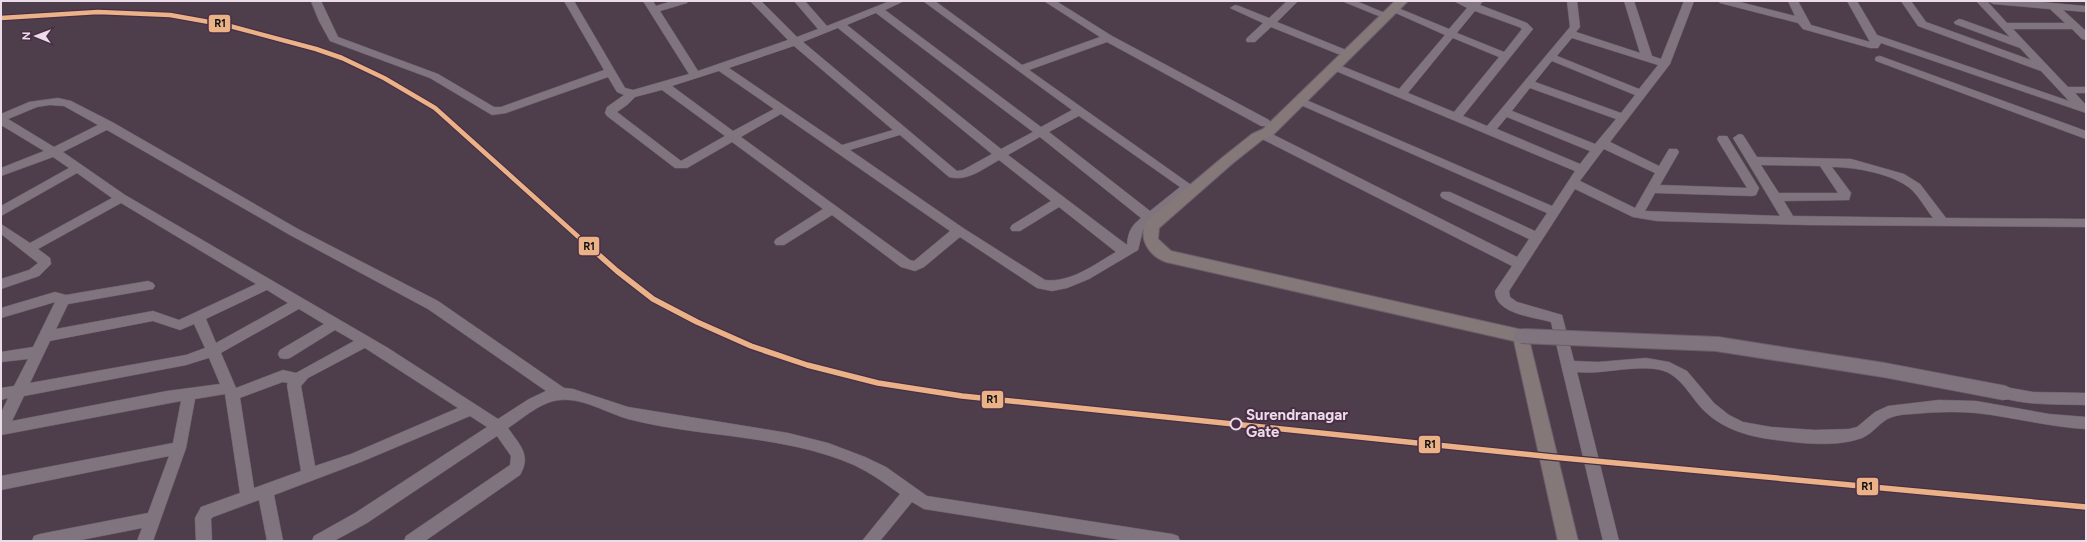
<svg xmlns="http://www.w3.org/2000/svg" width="2087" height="542" font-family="Figtree,sans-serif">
  <rect width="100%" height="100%" fill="#4e3e4c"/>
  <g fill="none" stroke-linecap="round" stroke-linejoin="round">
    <defs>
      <path id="minor" d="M311,1H321L338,37L438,74L494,107H501L604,70L564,1H574L625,88L633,90L689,74L643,1H653L656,6L672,1H688L687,3L660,11L698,71L788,40L750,1H761L797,37L818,29L794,1H805L827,26L890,1H904L885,10L1041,127L1072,110L923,1H935L1022,65L1100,37L1044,1H1056L1112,36L1269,120L1271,123L1269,126H1261L1107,42L1029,70L1194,187L1143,230L1138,250L1089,279L1067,288L1052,291L1037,288L960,237L924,267L915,271L901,267L832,215L784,245H776L774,242L776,239L823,209L732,142L687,168H675L607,116L605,113L607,107L624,95L617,92L608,77L506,113L492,115L430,78L330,41L319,21ZM876,13L1033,132L1001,149L847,25ZM838,28L992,154L963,170L957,171L803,42ZM794,46L893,130L842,145L729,68ZM719,71L774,109L733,131L672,86ZM662,90L725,136L681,161L617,112L627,105L635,97ZM781,114L950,231L914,261L910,260L741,137ZM1079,116L1180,187L1150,211L1049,132ZM900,135L949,177C967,182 983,169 999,160L1051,201L1012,225L1010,228L1012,231H1020L1059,207L1116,252C1095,264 1071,283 1045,280L963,228L850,150ZM1040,137L1141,218C1131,226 1128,232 1127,245L1008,155Z
        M1287,1H1298L1277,22L1346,50L1347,52L1346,54H1338L1271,27L1255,42H1247L1246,40L1247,38L1263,23L1230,8L1235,5L1239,6L1269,18Z
        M1342,1H1356L1385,13L1380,16L1376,15Z
        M1454,1H1483L1480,5L1527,23L1533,29L1463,116L1487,126L1570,27L1567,1H1577L1580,27L1576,32L1640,53L1624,1H1634L1652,56L1661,59L1684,1H1694L1670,64L1610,142L1659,166L1669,149H1677L1679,152L1660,185L1747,188L1717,139L1719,136H1727L1759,188L1756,195L1752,196L1655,193L1645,211L1780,216L1733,138L1739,134L1743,135L1757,157L1851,159L1904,174L1920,184L1946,218L2086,219V227L1810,225L1657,221L1633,217L1575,189L1509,291L1510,297L1517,302L1562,315L1574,361L1598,362L1646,358L1669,362L1687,371L1714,403L1729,415L1743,422L1771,427L1815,430L1849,429L1857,427L1875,412L1888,406L1939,400L1976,401L2049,414L2086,417V429C2049,427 2013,417 1976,413C1954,411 1933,412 1912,414C1906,414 1898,415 1892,417C1880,421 1874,433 1862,438C1834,448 1798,443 1769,439C1742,435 1716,426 1698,404C1689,393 1681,379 1667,372C1643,362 1604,375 1577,372L1619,541H1603L1551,322C1534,317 1495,314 1495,291L1512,266L1260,138L1258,135L1260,132H1268L1517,257L1529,239L1442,198L1440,195L1442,192H1450L1535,231L1547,213L1296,103L1294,101L1296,99H1304L1552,206L1575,171L1331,69L1330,67L1331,65H1339L1399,89L1445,35L1389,10L1390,8H1398L1449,29L1467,8ZM1475,11L1519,27L1522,29L1504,52L1457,33ZM1453,38L1499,57L1454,112L1408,93ZM1572,38L1658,65L1639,89L1557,56ZM1552,61L1635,95L1621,113L1535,82ZM1530,88L1616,119L1595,144L1512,111ZM1507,117L1590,151L1580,164L1497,129ZM1604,149L1655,173L1635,208L1580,181ZM1761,165L1820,166L1838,193H1779ZM1832,167C1855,167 1895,174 1912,190C1920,198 1926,209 1933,218L1793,216L1784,201L1849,200L1851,193Z
        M1719,1H1736L1795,16L1788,1H1798L1811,25L1870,42L1847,1H1857L1877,35L2069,101L2041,71L1918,26L1901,1H1911L1926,22L2031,60L2020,48L1955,24L1954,22L1959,19L1963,20L2010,37L1976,1H1987L2007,23H2065L2050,9L1993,4L1988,1H2028L2086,6V12L2063,10L2086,31V40L2082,39L2072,29H2013L2068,87H2086V93H2075L2086,105V113L1881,43L1878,48H1870L1803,29L1798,23L1720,3Z
        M1880,56L2086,131V139L1876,61L1875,59L1876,57Z
        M58,98L71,101L112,122L298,229L438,301L564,388L573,389L628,407L788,433L828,443L865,457L886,467L927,496L1172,534L1178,536L1180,541H1127L924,509L912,502L880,541H862L900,494C886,484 871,473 854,465C783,434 702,438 628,419C607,413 583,398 561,400C541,401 524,418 508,428C519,444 532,455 520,475L425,541H404L406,536L510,465L511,456L497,436L367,523L334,541H312L314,536L355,513L487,427L470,416L361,462L274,495L283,541H267L259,500L213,517L211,519L212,541H196L195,518L201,507L240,493L225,394L195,399L186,448L153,541H137L142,528L76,541H32L34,536L40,534L148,513L169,456L1,490V476L173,443L181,401L1,435V413L8,398L1,400V388L14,386L28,359L1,362V352L33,347L55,302L1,318V308L55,292L66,295L148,281L153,283L155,286L153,289L68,304L56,329L153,311L179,320L256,284L121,203L38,249L50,258L51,264L39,276L1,289V279L29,270L38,263L1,234V224L30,243L112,198L77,173L1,216V206L69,168L53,157L1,176V168L44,151L1,125V114L29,102ZM50,105L64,106L98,125L54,147L8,119L37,107ZM107,130L290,235L428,309L546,391L529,399L498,419L388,348L125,195L63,152ZM267,290L288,303L216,343L206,319ZM299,309L324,324L280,350L278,354L280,358L285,359L290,358L335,330L354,341L296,373L283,370L236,388L221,353ZM153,321L180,330L194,324L205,348L186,355L30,383L50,341ZM365,348L458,408L351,454L315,466L301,386L308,378ZM209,358L220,384L167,391L12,421L24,396L186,365ZM283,382L288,383L287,385L301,471L254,488L240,398Z
        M2005,387L2033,392L2086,393V405C2057,404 2027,406 2000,397L1998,393L2000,389Z"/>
      <path id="major" d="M1395,1H1408L1273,135L1262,140L1233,163L1159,228L1158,239L1171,251L1527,331L1578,541H1558L1514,341L1166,262C1149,256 1137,238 1147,221L1223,157L1252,134L1263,129Z"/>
    </defs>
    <use href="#minor" stroke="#6b5d69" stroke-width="1"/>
    <use href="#major" stroke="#6b5d69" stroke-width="2"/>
    <use href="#minor" fill="#80747f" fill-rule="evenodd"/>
    <use href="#major" fill="#847878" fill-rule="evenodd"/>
    <defs>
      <path id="minor-bridge" d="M1521,336L1717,344L1884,370L2005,393"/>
    </defs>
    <use href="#minor-bridge" stroke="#6b5d69" stroke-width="16" stroke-linecap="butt"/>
    <use href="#minor-bridge" stroke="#80747f" stroke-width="14"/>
    <defs>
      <path id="rail-1-far1" d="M1,18L98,12L170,15L226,25L316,49L342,58L384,78L435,108L583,241"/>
      <path id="rail-1" d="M582,240L617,271L653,299L697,322L751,346L807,365L878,383L962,396L1552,457L2086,507"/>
    </defs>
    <use href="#rail-1-far1" stroke="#492e45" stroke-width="7"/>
    <use href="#rail-1" stroke="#492e45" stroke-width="8"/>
    <use href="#rail-1-far1" stroke="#ebb288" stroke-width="4.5"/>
    <use href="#rail-1" stroke="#ebb288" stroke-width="5.5"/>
  </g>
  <circle fill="#492e45" stroke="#ecdbe9" stroke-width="2" cx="1236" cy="424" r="5.5"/>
  <g text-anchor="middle" stroke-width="4" stroke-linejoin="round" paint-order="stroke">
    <g font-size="15" font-weight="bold" fill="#ecdbe9" stroke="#492e45" text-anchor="start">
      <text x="1246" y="420">Surendranagar<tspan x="1246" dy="17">Gate</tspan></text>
    </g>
  </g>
  <g stroke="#492e45" stroke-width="1.5">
    <rect x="208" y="14" width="23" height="19" rx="4" fill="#ebb288"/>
    <rect x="578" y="236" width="22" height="20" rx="4" fill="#ebb288"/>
    <rect x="981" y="390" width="23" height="19" rx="4" fill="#ebb288"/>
    <rect x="1418" y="435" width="23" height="19" rx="4" fill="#ebb288"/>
    <rect x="1856" y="477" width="23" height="19" rx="4" fill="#ebb288"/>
  </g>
  <g font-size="11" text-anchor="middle" font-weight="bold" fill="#111">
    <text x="220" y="27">R1</text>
    <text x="589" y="250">R1</text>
    <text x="992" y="403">R1</text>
    <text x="1430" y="448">R1</text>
    <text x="1867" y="490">R1</text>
  </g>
  <rect width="2087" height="542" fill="none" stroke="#ecdbe9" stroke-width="4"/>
  <g transform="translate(36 36) rotate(271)" stroke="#492e45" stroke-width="3" paint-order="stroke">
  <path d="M0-3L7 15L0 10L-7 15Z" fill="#ecdbe9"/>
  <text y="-6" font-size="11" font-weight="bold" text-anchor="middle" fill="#ecdbe9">N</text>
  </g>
</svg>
